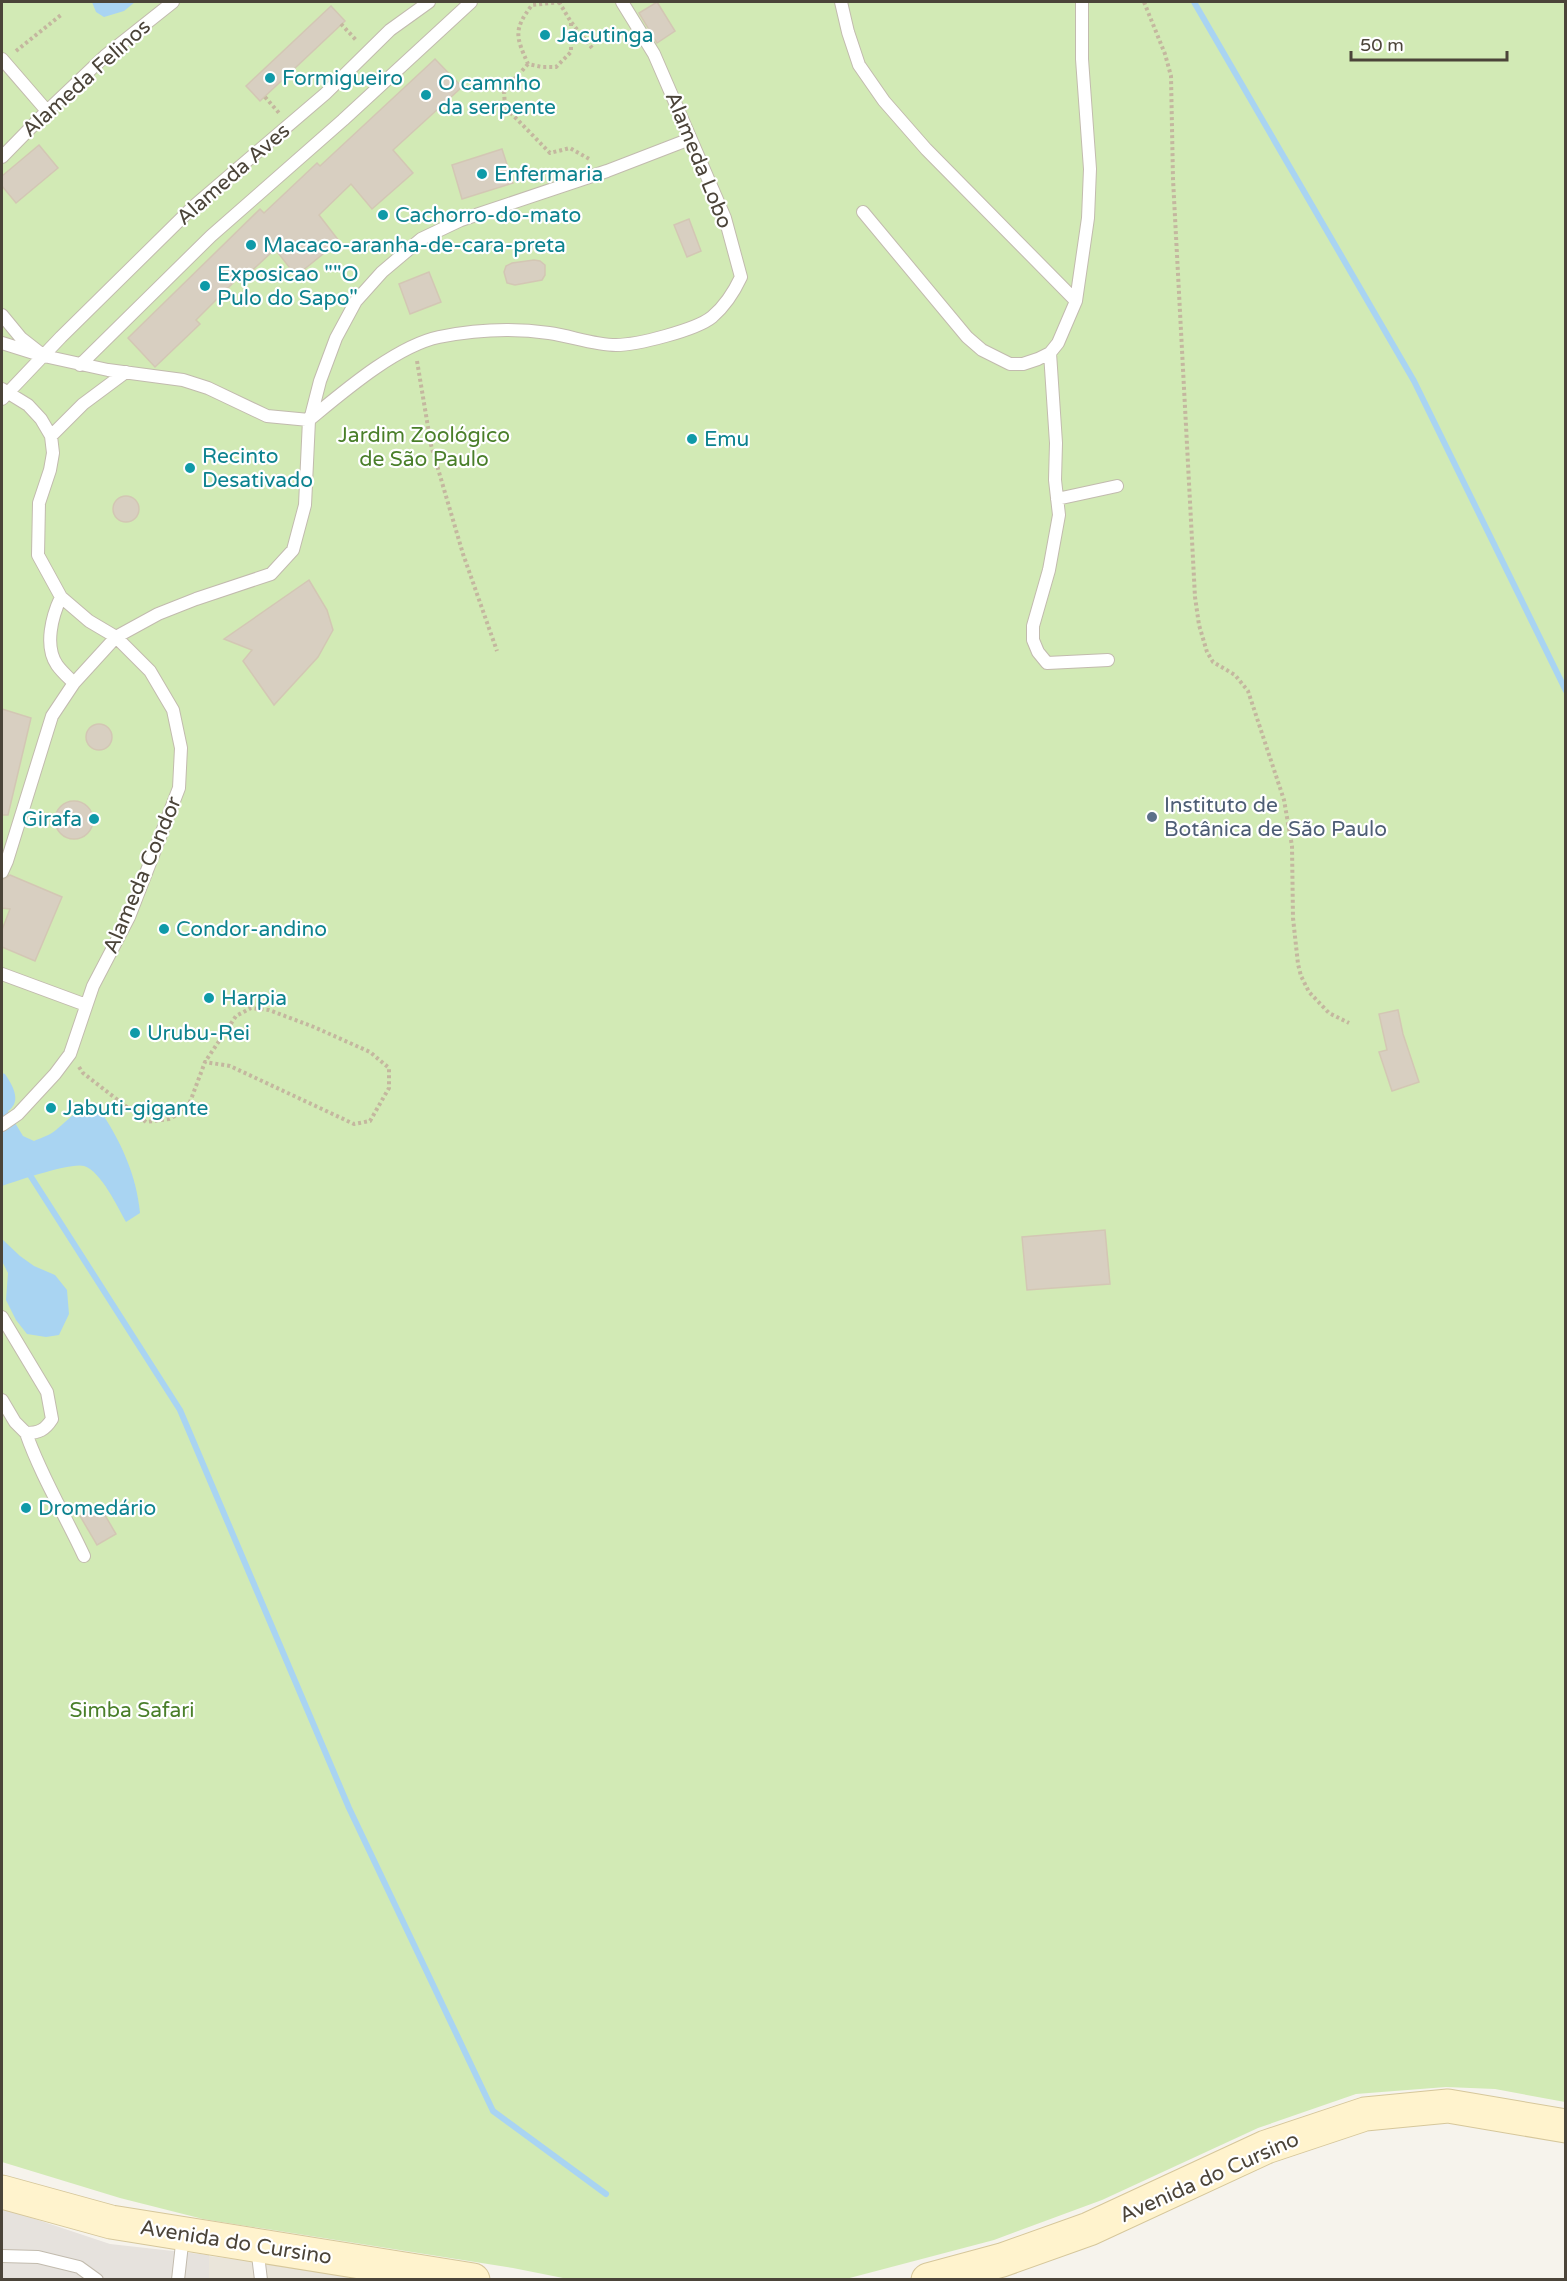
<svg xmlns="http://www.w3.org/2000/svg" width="1567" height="2281" font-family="'Varela Round',sans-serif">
  <rect width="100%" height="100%" fill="#f6f3ec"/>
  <path fill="#eae5da" d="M209,2256L348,2274V2279H209Z"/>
  <path fill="#e6e2dd" d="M2,2208L110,2244L209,2255V2279L2,2280Z"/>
  <path fill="#d2eab5" d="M2,2H1565V2102L1495,2089L1446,2087L1356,2094L1258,2128L1102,2200L994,2240L842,2280L568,2279L513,2268L203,2219L120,2198L2,2162Z"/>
  <path fill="#a9d4f2" d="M92,2H135L124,11L104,17L96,12Z
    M2,1073L5,1074C13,1086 22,1101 8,1111L23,1136L34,1141C41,1138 50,1135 56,1130C72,1117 77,1106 99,1109C120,1139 137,1176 140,1213L126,1222C118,1208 101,1171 84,1166C72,1162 16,1181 2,1186Z
    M2,1239L20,1256L34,1266L55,1275L67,1290L69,1314L59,1335L46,1337L27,1334L16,1320L6,1300L8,1273L2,1261Z"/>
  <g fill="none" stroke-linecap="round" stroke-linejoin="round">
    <path stroke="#a9d4f2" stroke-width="6" d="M1194,2L1414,381L1566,691
      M28,1172L180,1410L349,1808L493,2111L606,2194"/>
  </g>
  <path fill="#d8cfc1" stroke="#d3c7b4" stroke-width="1.5" d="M657,2L675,31L657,43L639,13Z
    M331,6L345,21L260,101L246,86Z
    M435,59L462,87L393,150L413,173L372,209L351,184L319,215L339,241L296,276L275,249L242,280L239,277L196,320L200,324L155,367L128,338L260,209L264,213L317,163L320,166Z
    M39,145L58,168L16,203L2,186V176Z
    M502,149L513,183L462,199L452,165Z
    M689,219L701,251L687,257L674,225Z
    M534,260L540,261L545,265V275L542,280L515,285L507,283L504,272L506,266L512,263Z
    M429,272L441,302L410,314L399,284Z
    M113 509a13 13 0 1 1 26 0a13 13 0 1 1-26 0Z
    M309,580L327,610L333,630L318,657L274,705L243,661L252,650L224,639Z
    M2,709L31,718L8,815H2Z
    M86 737a13 13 0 1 1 26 0a13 13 0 1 1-26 0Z
    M55 820a19 19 0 1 1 38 0a19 19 0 1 1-38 0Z
    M10,875L62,897L35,961L2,947V930L10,909L2,908V880Z
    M1398,1010L1403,1034L1419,1082L1392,1091L1379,1052L1387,1050L1379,1014Z
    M1105,1230L1110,1284L1027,1290L1022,1237Z
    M99,1505L116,1534L97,1545L80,1516Z"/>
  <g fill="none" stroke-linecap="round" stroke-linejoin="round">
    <defs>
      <path id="lane" d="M841,2L848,32L859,65L884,101L926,149L1076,301
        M2,59L47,111
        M2,157L47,111L105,56L173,2
        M863,212L967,337L982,350L1010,364H1023L1038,359L1050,353L1058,343L1076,301L1088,218L1090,169L1082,59V2
        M2,315L21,338L44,356L108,370L183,380L208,388L267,416L309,420L305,505L293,550L271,574L196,599L158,614L116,637L89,621L61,597L38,555L39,503L50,470L53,453L51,436L41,419L28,405L2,389
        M2,343L37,354
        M1050,353L1056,443L1055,480L1059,515L1049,570L1033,626V640L1038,652L1047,663L1108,660
        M80,365L211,236L343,120L471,2
        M2,399L61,337L194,206L325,94L390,30L429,2
        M309,420C343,392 396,346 439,337C474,330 514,328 549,333C571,336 594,345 616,345C637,345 696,330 712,317C725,306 734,292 741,277L725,218L654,54L622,2
        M310,420L320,381L336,338L356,301L382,272L421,239L461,220L607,171L690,139
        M51,436L83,404L126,372
        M1057,499L1117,486
        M61,597C52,616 44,646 57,665C62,672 68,677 74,683
        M2,872L7,861L52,716L74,683L116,637L150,671L173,710L181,748L179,788L129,917L93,986L70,1054L55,1074L18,1114L2,1125
        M2,974L86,1005
        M2,1317L47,1392L52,1419C45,1430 39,1433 26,1433L15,1422L2,1400
        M26,1433C41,1476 65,1515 84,1556
        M257,2247L261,2280
        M2,2256L38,2257L79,2267L97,2280
        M178,2280L183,2235"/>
      <path id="secondary" d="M2,2192L111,2222L473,2280
        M928,2280L1002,2260L1089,2229L1266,2147L1365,2114L1448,2106L1566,2126"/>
    </defs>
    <use href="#lane" stroke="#c2bbae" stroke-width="14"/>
    <use href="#secondary" stroke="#d6c79b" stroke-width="35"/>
    <path stroke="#c4b79f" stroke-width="4" stroke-dasharray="3 3" stroke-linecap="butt" d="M559,2L571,22L592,48
      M560,2L532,5C513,30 516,37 528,64L542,67H556L571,52V22
      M1144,2L1165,54L1171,76L1173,179L1195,597L1199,625L1207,652L1213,662L1235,675L1248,691L1284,800L1292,846L1293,918L1298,964L1301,976L1309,992L1329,1013L1349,1023
      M341,24L357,41
      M16,51L61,15
      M528,64L504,91L505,107L550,153L570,148L591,160
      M265,97L279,113
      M417,361L431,445L463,554L497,651
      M79,1067L83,1073L146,1122L169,1119L187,1110L205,1062L230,1066L354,1124L370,1121L389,1088V1068L370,1052L314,1027L269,1010L251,1008L236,1016L205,1062"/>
    <use href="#lane" stroke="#fff" stroke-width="12"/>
    <use href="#secondary" stroke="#fff3cd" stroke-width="33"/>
  </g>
  <g fill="#0f9aa8" stroke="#fff" stroke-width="2">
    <circle cx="545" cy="35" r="6"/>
    <circle cx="270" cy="78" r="6"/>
    <circle cx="426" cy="95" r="6"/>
    <circle cx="482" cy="174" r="6"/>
    <circle cx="383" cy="215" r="6"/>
    <circle cx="251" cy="245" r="6"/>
    <circle cx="205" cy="286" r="6"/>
    <circle cx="692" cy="439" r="6"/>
    <circle cx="190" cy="468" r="6"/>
    <circle cx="94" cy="819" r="6"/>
    <circle cx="164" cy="929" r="6"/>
    <circle cx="209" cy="998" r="6"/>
    <circle cx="135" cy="1033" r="6"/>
    <circle cx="51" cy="1108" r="6"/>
    <circle cx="26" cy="1508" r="6"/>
  </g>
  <circle fill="#5c6f8a" stroke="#fff" stroke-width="2" cx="1152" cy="817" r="6"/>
  <g text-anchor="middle" stroke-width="4.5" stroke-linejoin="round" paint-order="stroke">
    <g font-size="21" fill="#0d838f" stroke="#fff" text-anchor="start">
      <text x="557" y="42">Jacutinga</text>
      <text x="282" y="85">Formigueiro</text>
      <text x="438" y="90">O camnho<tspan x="438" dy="24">da serpente</tspan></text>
      <text x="494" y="181">Enfermaria</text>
      <text x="395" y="222">Cachorro-do-mato</text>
      <text x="263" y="252">Macaco-aranha-de-cara-preta</text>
      <text x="217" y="281">Exposicao ""O<tspan x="217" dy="24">Pulo do Sapo"</tspan></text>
      <text x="704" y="446">Emu</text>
      <text x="202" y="463">Recinto<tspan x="202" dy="24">Desativado</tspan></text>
      <text x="82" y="826" text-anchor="end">Girafa</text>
      <text x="176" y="936">Condor-andino</text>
      <text x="221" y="1005">Harpia</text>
      <text x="147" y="1040">Urubu-Rei</text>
      <text x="63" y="1115">Jabuti-gigante</text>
      <text x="38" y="1515">Dromedário</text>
    </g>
    <g font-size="21" fill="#4b4439" stroke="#fff">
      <text transform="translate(86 78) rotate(-42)" y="7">Alameda Felinos</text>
      <text transform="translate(699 160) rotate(68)" y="7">Alameda Lobo</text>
      <text transform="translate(233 174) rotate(-41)" y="7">Alameda Aves</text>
      <text transform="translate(142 875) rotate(-67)" y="7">Alameda Condor</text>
      <text transform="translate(1209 2177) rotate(-24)" y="7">Avenida do Cursino</text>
      <text transform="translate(236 2242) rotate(9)" y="7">Avenida do Cursino</text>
    </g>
    <g font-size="21" fill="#4a7f2a" stroke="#fff">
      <text x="424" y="442">Jardim Zoológico<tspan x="424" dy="24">de São Paulo</tspan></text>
      <text x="132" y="1717">Simba Safari</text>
    </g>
    <g font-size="21" fill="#4e5e75" stroke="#fff" text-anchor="start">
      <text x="1164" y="812">Instituto de<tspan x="1164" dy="24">Botânica de São Paulo</tspan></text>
    </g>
  </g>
  <rect width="1567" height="2281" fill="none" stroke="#4b4439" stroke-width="6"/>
  <path d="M1351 51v9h156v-9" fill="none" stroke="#4b4439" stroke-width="3"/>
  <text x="1360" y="51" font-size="18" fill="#4b4439" stroke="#ffffff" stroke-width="4.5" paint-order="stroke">50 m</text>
</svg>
